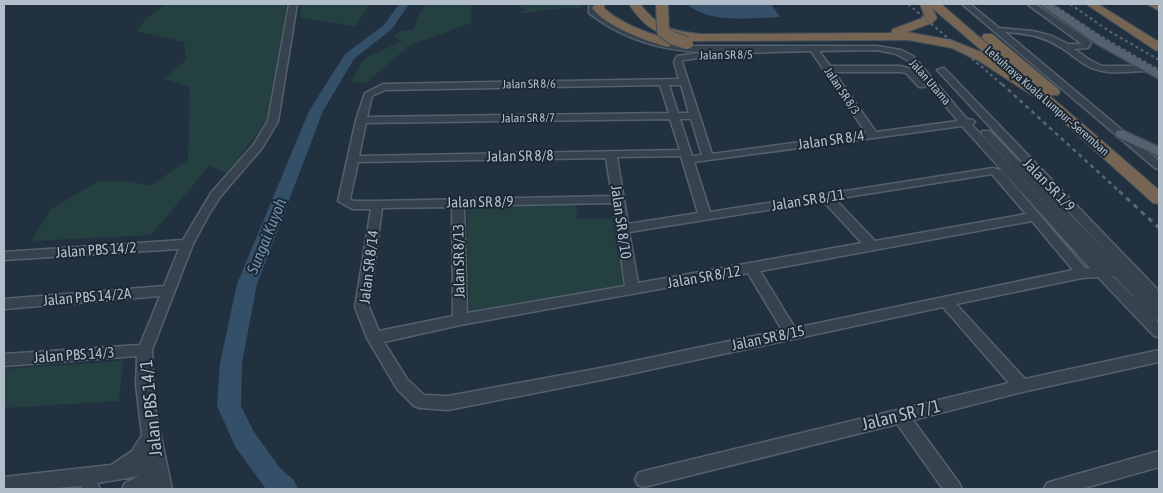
<svg xmlns="http://www.w3.org/2000/svg" width="1163" height="493" font-family="'Asap Condensed',sans-serif">
  <rect width="100%" height="100%" fill="#223140"/>
  <path fill="#244041" d="M166,4H287L267,121L227,173L209,166L151,235L31,241L51,209L99,181H128L150,186L188,160L190,87L163,79L186,60L184,42L136,31L146,19Z
    M301,4H369L356,26L300,18Z
    M427,4H472L471,23L410,45L365,84L352,81L364,59L402,41L393,37L399,32L414,29L418,16Z
    M497,4H584L581,8H563L517,14L526,10L518,5Z
    M576,203L577,219H612L623,286L469,312L467,207Z
    M123,361L119,401L4,408V369Z"/>
  <path fill="#344f68" d="M687,4H771L780,17C752,18 709,24 687,4Z"/>
  <g fill="none" stroke-linecap="round" stroke-linejoin="round">
    <path fill="#344f68" fill-rule="evenodd" d="M399,4H409L392,29L354,59L323,111L257,284L242,363L241,406L254,432L280,468L294,480L298,489H266L236,448L217,406L220,363L237,284L309,111L345,54L384,25Z"/>
    <defs>
      <path id="minor" d="M289,4H297L278,121L262,148L220,197L208,216L193,244L152,350L154,403L172,489H122L125,483L139,476L97,483L100,489H82L81,486L45,489H4V477L111,465L132,451L142,435L136,385L137,356L4,366V354L140,345L160,296L4,309V299L164,286L179,249L4,260V252L183,240L211,193L254,144L268,121Z
        M589,4H595L596,10C620,29 647,41 677,46H877L901,50L913,56L967,119L973,120L975,122L972,125L1106,267L982,135V131H990L1113,259L937,70L944,68L1159,291V304L1156,303L1159,306V320L1155,319L1159,323V337L1154,336L1098,277L1082,278L956,304L1025,379L1159,350V362L1022,392L913,420L959,483L962,489H943L897,424L644,487L638,485L635,479L638,473L644,471L1009,383L943,307L606,379L448,410L420,408L414,406L397,389L367,338L355,307L371,209H352L338,201L356,120L365,93L383,84L679,79L674,62L677,56L697,53L700,54V58L683,60L682,62L712,154L866,133L811,51C733,52 655,65 589,13ZM877,50L896,54L907,60L958,121L876,132L834,72H900L906,73L919,87H925V83L912,69L900,66H830L819,51ZM660,85L669,113L367,117L372,96L385,90ZM669,85H681L689,113H678ZM670,119L680,150L359,156L366,123ZM680,119H691L702,155L692,156ZM962,126L1090,268H1085L1002,171L993,168L710,212L694,162ZM681,156L698,213L628,224L617,157ZM606,158L612,196L377,201H354L350,199L358,162ZM992,174L1026,214L875,241L835,199ZM823,201L862,243L638,283L629,232ZM613,203L625,286L467,313L464,206ZM452,207L453,316L379,331L369,307L382,208ZM1032,221L1073,270L795,328L760,271ZM748,273L782,330L606,367L448,396L424,395L407,379L384,342L460,325ZM1112,276H1114L1141,304Z
        M962,4H970L999,28L1033,31L1052,36L1068,44H1082L1027,4H1035L1090,41L1091,43L1088,48L1074,49L1090,60L1102,66H1148L1149,68L1145,71C1129,71 1111,75 1095,69C1082,65 1072,54 1060,47C1044,36 1024,33 1005,32L1159,161V169L1155,168Z
        M1159,451V467L1081,489H1044L1047,483L1053,481Z"/>
      <path id="major" d="M1040,4H1051L1105,40L1159,71V79L1097,44Z
        M1122,130L1159,147V156L1117,137L1115,134L1117,131Z"/>
      <path id="highway" d="M595,4H605L604,8C621,24 650,34 672,40L674,43L668,47C646,41 605,26 592,8Z
        M629,4H640C658,27 671,31 700,34L891,33L893,29L925,17L920,4H941L1000,55L998,58H992L1032,85L1037,86L984,40L982,37L984,34H992L1058,89L1060,92L1058,95H1049L1159,190V204L1153,203L1039,100L979,61L952,48L908,40L693,41C662,36 646,31 629,4ZM932,8L986,54L951,40L907,32L932,23L937,18Z
        M1086,4H1098L1159,42V51L1155,50Z
        M1147,4H1159V11Z"/>
    </defs>
    <use href="#minor" stroke="#54616d" stroke-width="3"/>
    <use href="#major" stroke="#3f4c58" stroke-width="3"/>
    <use href="#highway" stroke="#414e5a" stroke-width="2"/>
    <use href="#minor" fill="#36434f" fill-rule="evenodd"/>
    <use href="#major" fill="#546270" fill-rule="evenodd"/>
    <use href="#highway" fill="#766552" fill-rule="evenodd"/>
    <path stroke="#586777" stroke-width="2" stroke-dasharray="3 3" stroke-linecap="butt" d="M908,4L1004,86
      M1052,4L1097,34L1159,70
      M1070,4L1109,31L1159,60"/>
    <path stroke="#586777" stroke-width="2.5" stroke-dasharray="4 4" stroke-linecap="butt" d="M1002,84L1120,192"/>
    <path stroke="#586777" stroke-width="3" stroke-dasharray="5 5" stroke-linecap="butt" d="M1119,191L1159,228"/>
    <defs>
      <path id="highway-bridge" d="M662,4L663,31L672,38L687,43"/>
    </defs>
    <use href="#highway-bridge" stroke="#414e5a" stroke-width="14" stroke-linecap="butt"/>
    <use href="#highway-bridge" stroke="#766552" stroke-width="12"/>
  </g>
  <g text-anchor="middle" stroke-width="4" stroke-linejoin="round" paint-order="stroke">
    <g font-size="12" fill="#b2beca" stroke="#1b2834">
      <text transform="translate(726 55) rotate(-1)" y="4">Jalan SR 8/5</text>
      <text transform="translate(930 82) rotate(49)" y="4">Jalan Utama</text>
      <text transform="translate(529 84) rotate(-1)" y="4">Jalan SR 8/6</text>
      <text transform="translate(842 91) rotate(56)" y="4">Jalan SR 8/3</text>
      <text transform="translate(1047 101) rotate(41)" y="4">Lebuhraya Kuala Lumpur–Seremban</text>
      <text transform="translate(528 118) rotate(-1)" y="4">Jalan SR 8/7</text>
    </g>
    <g font-size="15" fill="#b2beca" stroke="#1b2834">
      <text transform="translate(831 140) rotate(-8)" y="5">Jalan SR 8/4</text>
      <text transform="translate(520 156) rotate(-1)" y="5">Jalan SR 8/8</text>
      <text transform="translate(1049 185) rotate(46)" y="5">Jalan SR 1/9</text>
      <text transform="translate(808 200) rotate(-9)" y="5">Jalan SR 8/11</text>
      <text transform="translate(480 202) rotate(-1)" y="5">Jalan SR 8/9</text>
      <text transform="translate(621 222) rotate(82)" y="5">Jalan SR 8/10</text>
      <text transform="translate(96 250) rotate(-4)" y="5">Jalan PBS 14/2</text>
      <text transform="translate(459 261) rotate(-91)" y="5">Jalan SR 8/13</text>
      <text transform="translate(369 267) rotate(-83)" y="5">Jalan SR 8/14</text>
      <text transform="translate(704 277) rotate(-10)" y="5">Jalan SR 8/12</text>
      <text transform="translate(87 297) rotate(-5)" y="5">Jalan PBS 14/2A</text>
      <text transform="translate(768 338) rotate(-12)" y="5">Jalan SR 8/15</text>
      <text transform="translate(74 355) rotate(-4)" y="5">Jalan PBS 14/3</text>
    </g>
    <g font-size="16" font-style="italic" fill="#7092b0" stroke="#1b2834">
      <text transform="translate(266 236) rotate(-68)" y="6">Sungai Kuyoh</text>
    </g>
    <g font-size="18" fill="#b2beca" stroke="#1b2834">
      <text transform="translate(151 408) rotate(-96)" y="6">Jalan PBS 14/1</text>
      <text transform="translate(901 415) rotate(-14)" y="6">Jalan SR 7/1</text>
    </g>
  </g>
  <rect width="1163" height="493" fill="none" stroke="#b2beca" stroke-width="10"/>
</svg>
